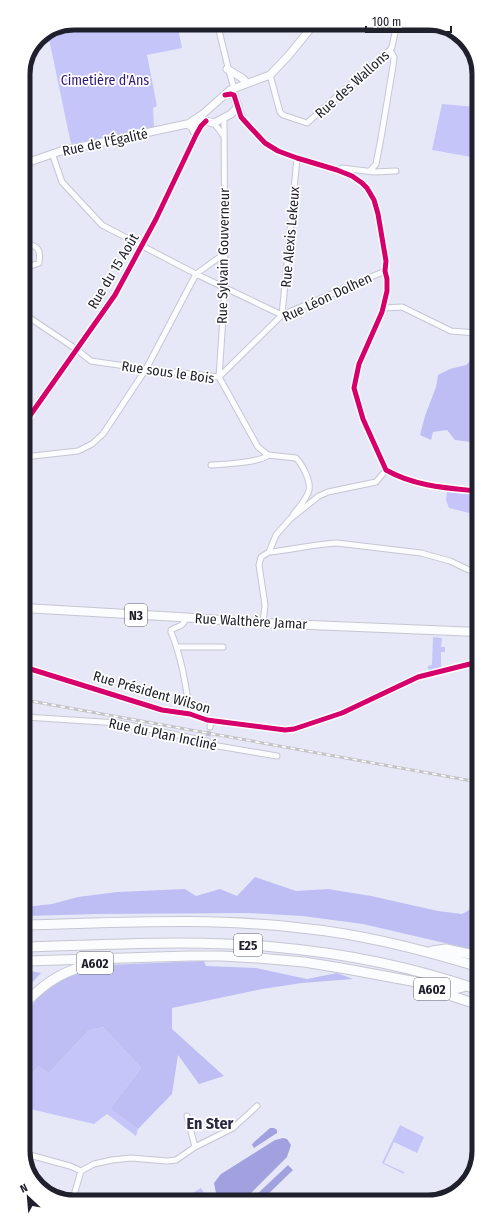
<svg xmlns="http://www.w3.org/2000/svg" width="502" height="1225" font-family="'Fira Sans Condensed',sans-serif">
  <rect width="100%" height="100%" fill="#e7e8f7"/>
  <path fill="#c5c5f9" d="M74,23H177L182,48L147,55L157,106L153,108L154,127L71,144L48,34Z
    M442,104L476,107L477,158L432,150Z
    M447,492L476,495L473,514L449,508L446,500Z
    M433,637L442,638L441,647H445V652H441V668L430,670L428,669V666L432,665Z
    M103,1027L141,1068L110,1109L138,1129L136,1136L107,1114L94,1124L26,1108L25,1082L39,1066L48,1074L88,1031Z
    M400,1125L424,1137L417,1153L394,1142L384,1163L404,1172V1174L382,1163Z
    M201,1188L209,1201H181L180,1200Z"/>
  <path fill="#bebef4" d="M477,355V435L471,442L455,440L447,430L433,432L431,440L420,435L425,416L436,387L438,375L450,369L466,365Z
    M255,877L296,891L328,889L371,896L438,911L462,914L478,905L479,951L363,924L302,916L249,913L97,914L25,916V907L52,904L78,897L117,892L185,889L196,896L220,889L237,896Z
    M204,961L206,966L256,968L307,979L337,973L353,979L302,983L262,989L172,1008V1029L224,1076L199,1084L178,1055L172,1094L138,1129L110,1109L141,1068L103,1027L88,1031L48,1074L39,1066L25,1082V1013L44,991L73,974L107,965Z
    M25,970L41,973L25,990Z"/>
  <path fill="#a2a1df" d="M274,1128L277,1130V1133L254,1148L252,1145L253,1143L270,1128Z
    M283,1138L287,1139L291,1145L287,1157L243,1201H222L216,1193L214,1183L221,1174L275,1140Z
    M288,1165L293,1170L261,1201H253L252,1199Z"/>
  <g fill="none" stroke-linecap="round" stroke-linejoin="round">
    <path stroke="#bfc0cf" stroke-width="5" stroke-dasharray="5 2.5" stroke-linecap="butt" d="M208,736L210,727"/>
    <defs>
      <path id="street" d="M217,23C223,45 227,67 234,88
        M430,23L433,24
        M270,75L280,112L283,115L307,123L390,50L392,47L397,23
        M238,107L244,120L265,143L278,151L297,158L337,170L352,176L362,183L367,188L374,200L378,214L386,261L385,271L387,279V291L382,312L359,364L354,388L363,419L386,470C414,486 446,488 477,491
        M214,123L223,135
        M52,153L62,182L102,225L196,274L282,315
        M337,170L342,168L374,172L396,171
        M370,171L376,164L381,138L393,66L394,57L390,50
        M24,244C38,245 41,249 39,263L31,266H24
        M384,308L402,307L451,331L477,333
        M24,314L76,349L91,361L146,369L219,377
        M282,315L297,158
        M219,377L225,288L224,117
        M219,377L282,315L385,271
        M219,377L258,447L268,455L296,458C302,464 311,481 309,490C307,499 298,508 293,515
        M24,424L115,295L156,219L196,135L201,126L206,121
        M24,457L78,451L92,444L103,434L146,369L196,274L224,254
        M211,465C226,464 258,463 269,455
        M269,552C292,550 314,544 337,543L421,553L450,561L469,570L478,571
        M186,617C183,628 179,625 171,630V632C182,658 186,687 190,714
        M263,623L265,605L259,565L261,557L269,552L276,535L290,519L319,496L328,492L376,482L386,470
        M177,647H223
        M24,667L162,710L190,714L207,720L285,730L294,729L342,713L418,677L478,662
        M25,717L118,723L207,741L212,745L277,756
        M210,727L211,721
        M187,1116L195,1147
        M26,1154L70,1166L81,1171
        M72,1202L81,1171L94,1164L112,1160L131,1158L167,1161L176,1160L195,1147L233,1128L257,1106"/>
      <path id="secondary" d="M227,69L242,78L247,83
        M191,122L203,114L230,90L270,75L289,55L315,23
        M187,124L192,127L196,135
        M23,164L61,151L187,124L206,121L214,123L231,114L238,107L234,95L231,94L225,95"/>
      <path id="primary" d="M24,608L179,617L263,623L478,632"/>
      <path id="highway" d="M25,925C117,923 210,917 301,928C362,934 421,949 479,967
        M25,947C108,945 192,939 274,947C343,953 413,967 479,990
        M432,951L446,949L479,956
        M25,961L189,956H221L258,958L304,962L341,968L455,989L463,987
        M431,989L479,1005
        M25,1003C48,980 65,970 96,963"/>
    </defs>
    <use href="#street" stroke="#c5c6d3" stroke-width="7"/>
    <use href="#secondary" stroke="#c5c6d3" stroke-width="9"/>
    <use href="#primary" stroke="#c5c6d3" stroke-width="10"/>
    <use href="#highway" stroke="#c5c6d3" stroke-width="11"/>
    <use href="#street" stroke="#fbfcfe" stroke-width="5"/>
    <use href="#secondary" stroke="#fbfcfe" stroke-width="7"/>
    <use href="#primary" stroke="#fbfcfe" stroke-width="8"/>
    <use href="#highway" stroke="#fbfcfe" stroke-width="9"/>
    <defs>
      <path id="rail" d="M25,700L478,782"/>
    </defs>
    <use href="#rail" stroke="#c3c3c8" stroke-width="3"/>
    <use href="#rail" stroke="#fff" stroke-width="1.5" stroke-dasharray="4.5" stroke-linecap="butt"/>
    <defs>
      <path id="cycleway" d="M225,95L231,94L234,95L241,117L250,127L265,143L278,151L297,158L337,170L352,176L362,183L367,188L374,200L378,214L386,261L385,271L387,279V291L382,312L359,364L354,388L363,419L386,470C414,486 446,488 477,491
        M24,424L115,295L156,219L196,135L201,126L206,121
        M24,667L162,710L190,714L207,720L285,730L294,729L342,713L418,677L478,662"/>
    </defs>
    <use href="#cycleway" stroke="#fff" stroke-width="8"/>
    <use href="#cycleway" stroke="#d6006c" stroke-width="5"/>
  </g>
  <g text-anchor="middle" stroke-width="3.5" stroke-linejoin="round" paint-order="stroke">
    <g fill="#fff" stroke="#63636c" stroke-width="1">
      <rect x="125" y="604" width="22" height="22" rx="3"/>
      <rect x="234" y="934" width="28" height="22" rx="3"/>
      <rect x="77" y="952" width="36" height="22" rx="3"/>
      <rect x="414" y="978" width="36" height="22" rx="3"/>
    </g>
    <g font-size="13" font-weight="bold" fill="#20202d">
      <text x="136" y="620">N3</text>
      <text x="248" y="950">E25</text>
      <text x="95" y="968">A602</text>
      <text x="432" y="994">A602</text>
    </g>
    <g font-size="14" fill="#2e187a" stroke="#fff">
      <text x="105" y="85">Cimetière d'Ans</text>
    </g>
    <g font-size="14" fill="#20202d" stroke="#fff">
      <text transform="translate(352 84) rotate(-42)" y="5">Rue des Wallons</text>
      <text transform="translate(105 142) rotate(-12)" y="5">Rue de l'Égalité</text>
      <text transform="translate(290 237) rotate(-85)" y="5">Rue Alexis Lekeux</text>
      <text transform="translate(223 256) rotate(-89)" y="5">Rue Sylvain Gouverneur</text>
      <text transform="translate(113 271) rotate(-59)" y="5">Rue du 15 Août</text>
      <text transform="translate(327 297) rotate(-25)" y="5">Rue Léon Dolhen</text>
      <text transform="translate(168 372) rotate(8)" y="5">Rue sous le Bois</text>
      <text transform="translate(251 621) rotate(3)" y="5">Rue Walthère Jamar</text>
      <text transform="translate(152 692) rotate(16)" y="5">Rue Président Wilson</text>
      <text transform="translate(163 734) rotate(12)" y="5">Rue du Plan Incliné</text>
    </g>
    <g font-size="16" font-weight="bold" fill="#2a2a45" stroke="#fff">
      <text x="210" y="1129">En Ster</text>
    </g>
  </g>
  <path d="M0 0H502V1225H0ZM74 30H428A44 44 0 0 1 472 74V1151A44 44 0 0 1 428 1195H74A44 44 0 0 1 30 1151V74A44 44 0 0 1 74 30Z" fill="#fff" fill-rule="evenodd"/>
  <path fill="none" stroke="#20202d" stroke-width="5" d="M74 30H428A44 44 0 0 1 472 74V1151A44 44 0 0 1 428 1195H74A44 44 0 0 1 30 1151V74A44 44 0 0 1 74 30Z"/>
  <g transform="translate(28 1197) rotate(334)" stroke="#ffffff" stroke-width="3" paint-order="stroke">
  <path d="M0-3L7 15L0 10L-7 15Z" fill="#20202d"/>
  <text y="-6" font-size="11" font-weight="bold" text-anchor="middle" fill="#20202d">N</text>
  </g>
  <path d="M366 26v6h85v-6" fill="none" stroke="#20202d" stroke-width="2"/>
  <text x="372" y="26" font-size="12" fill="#20202d" stroke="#ffffff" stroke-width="3" paint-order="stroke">100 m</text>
</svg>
